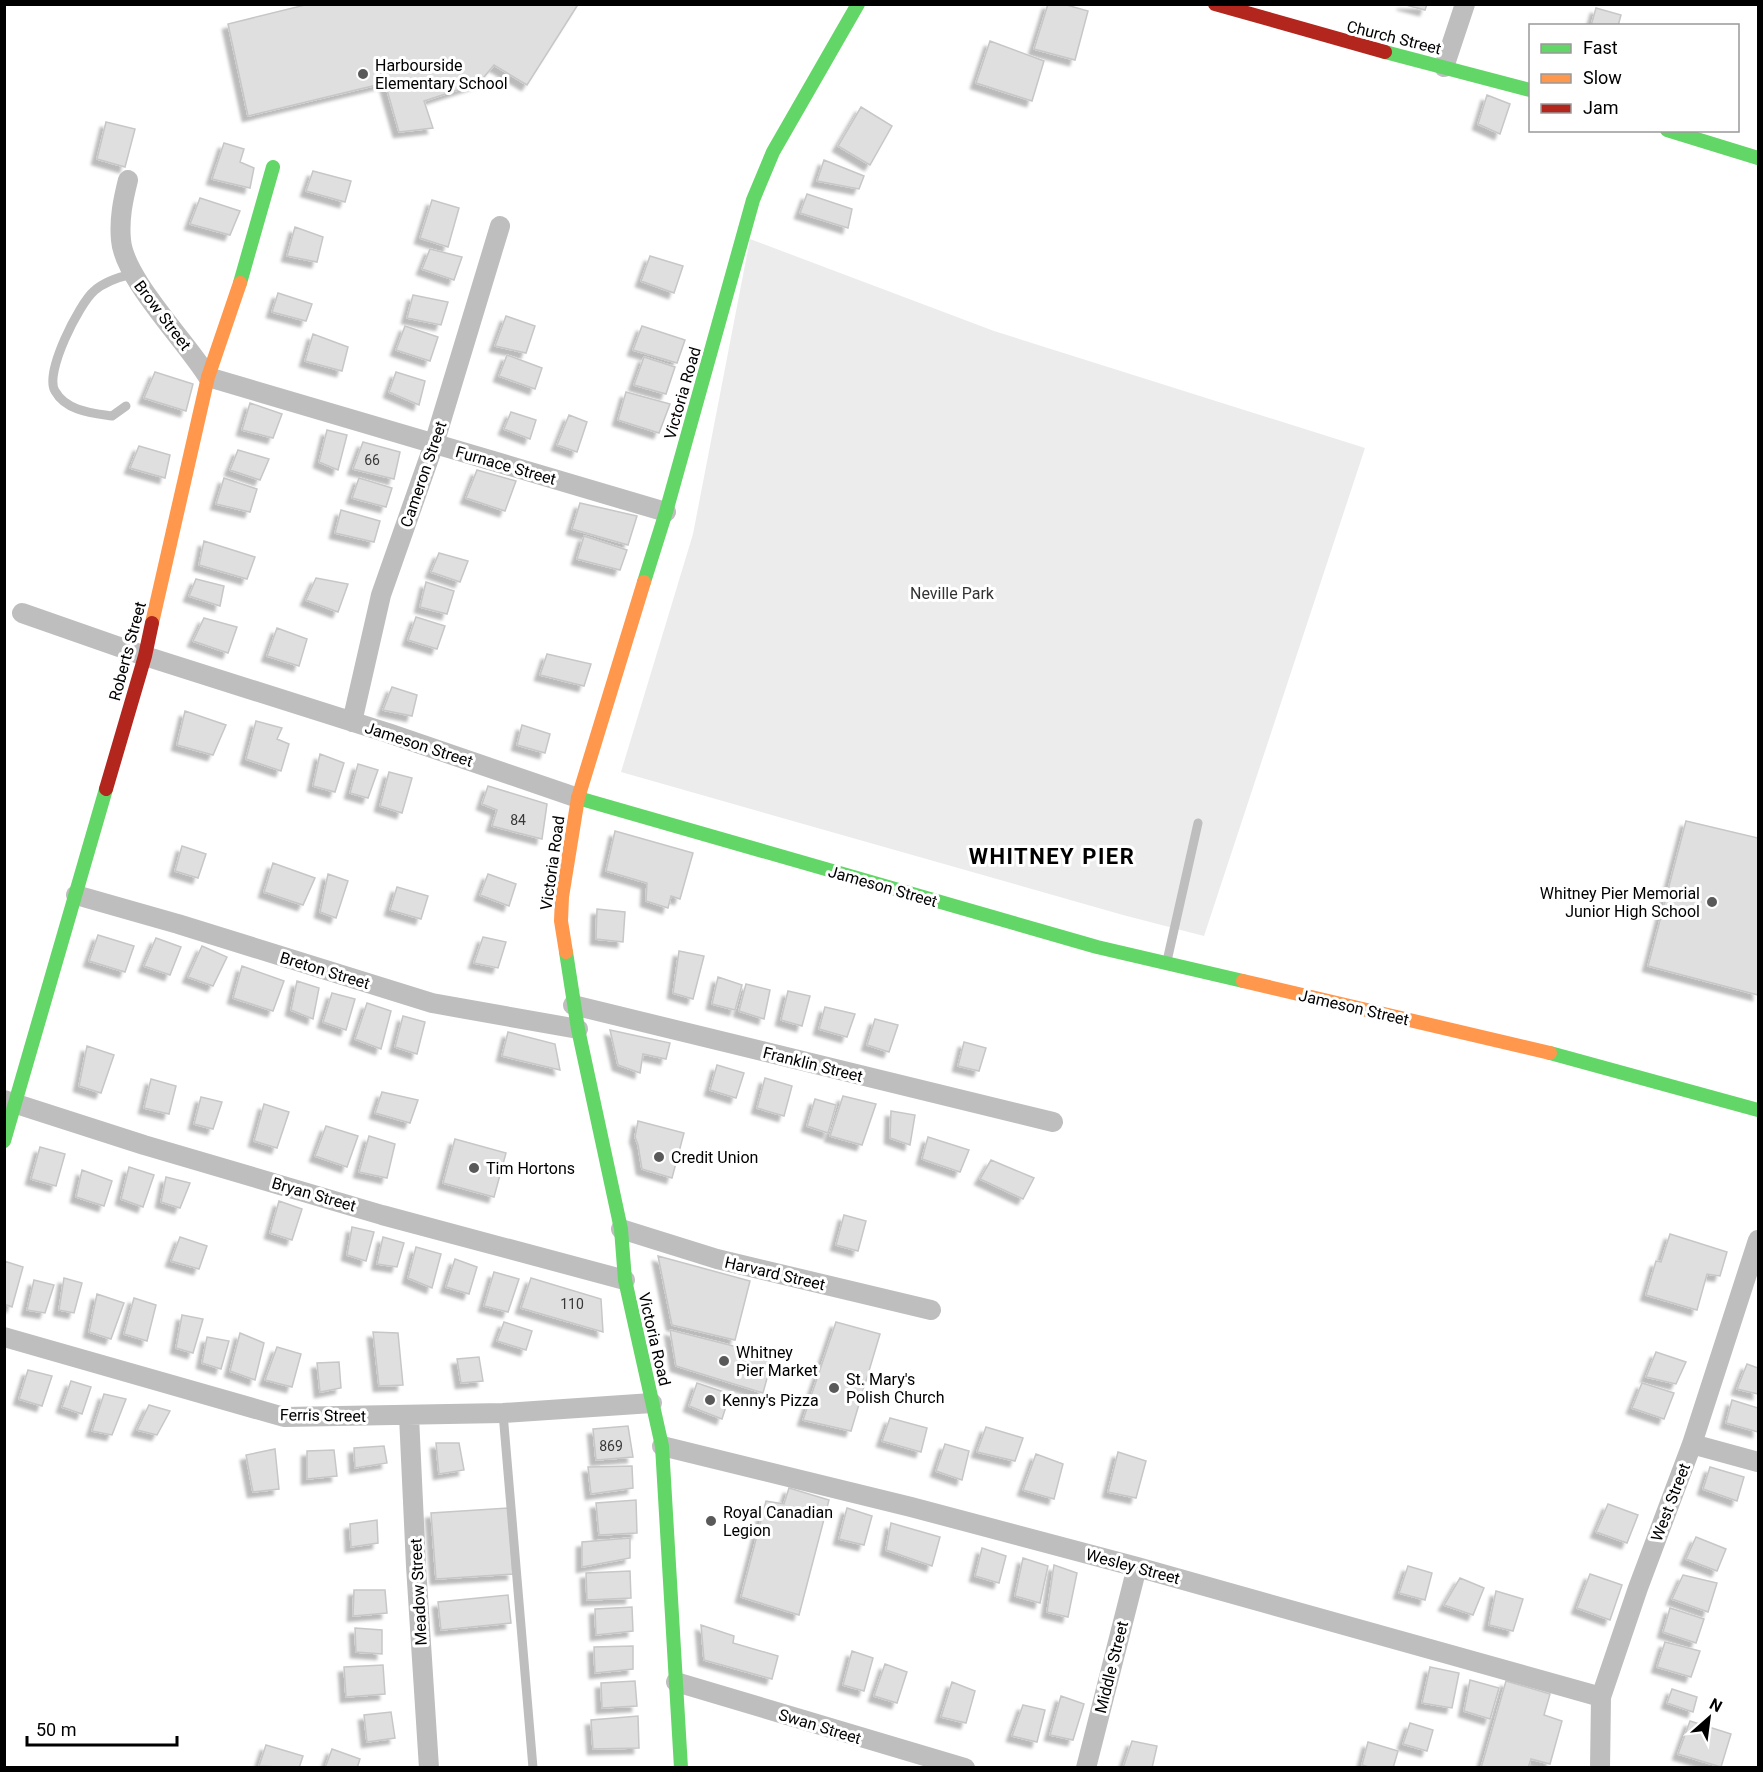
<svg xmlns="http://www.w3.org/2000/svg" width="1763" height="1772" font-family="Roboto,sans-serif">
  <defs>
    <filter id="shadow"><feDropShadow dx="-5.5" dy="5.5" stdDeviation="1.5" flood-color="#0004"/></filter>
  </defs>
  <rect width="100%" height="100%" fill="#fff"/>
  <path fill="#ececec" d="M750,239L994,331L1365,448L1204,936L1123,915L621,772L693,534Z"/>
  <path fill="#dfdfdf" stroke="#c7c7c7" stroke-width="1.5" filter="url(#shadow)" d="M309,4H575L577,6L527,85L494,65L479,83L424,101L433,128L399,132L385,83L248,116L228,24Z
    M1048,4H1063L1088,11L1075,60L1034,49Z
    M1402,4H1427L1425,10Z
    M1596,8L1621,15L1618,26H1591Z
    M990,41L1044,61L1032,101L976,83Z
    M1487,95L1510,104L1500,134L1478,124Z
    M861,107L892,126L870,165L838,146Z
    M106,122L135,129L125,167L97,159Z
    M224,143L244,149L240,162L254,168L250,188L212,179Z
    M824,160L864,176L859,189L817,181Z
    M313,171L351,181L345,202L306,191Z
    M807,194L852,209L848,228L800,213Z
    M200,198L240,211L230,235L190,224Z
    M432,200L459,208L448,247L420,238Z
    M295,227L323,237L317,262L287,256Z
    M430,249L462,257L454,280L422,269Z
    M650,256L683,266L674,293L641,281Z
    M278,293L312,304L306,321L272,312Z
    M413,295L448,302L441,325L407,318Z
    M506,316L535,326L526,353L495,346Z
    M405,326L438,337L430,361L396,350Z
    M642,326L685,340L677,363L633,350Z
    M313,334L348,347L342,371L305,361Z
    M507,355L542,368L535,389L499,376Z
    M644,357L675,367L666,394L634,385Z
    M155,372L193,384L186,411L144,398Z
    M396,372L425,381L419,405L389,392Z
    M626,392L670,404L659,433L618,420Z
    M250,403L282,414L273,438L242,430Z
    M511,412L536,420L530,439L504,429Z
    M569,415L587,422L577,452L557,445Z
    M327,430L347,435L338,470L319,462Z
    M363,442L400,452L394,479L353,469Z
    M139,446L170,455L165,478L130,468Z
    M238,450L269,459L260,480L230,470Z
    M477,470L516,481L505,511L466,498Z
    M224,478L257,489L250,512L216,504Z
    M359,478L392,488L386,507L352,498Z
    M580,503L637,516L628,545L572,529Z
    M341,510L380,521L374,542L335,533Z
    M584,536L627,550L620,570L577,559Z
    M204,541L255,557L247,579L199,565Z
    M439,553L468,561L460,582L431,572Z
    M316,578L348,584L338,612L306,600Z
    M196,579L224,586L220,606L189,596Z
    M426,582L454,591L447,614L420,607Z
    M416,617L445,626L437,649L408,640Z
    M204,618L237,627L228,653L193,641Z
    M277,628L307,639L299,666L267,656Z
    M547,654L591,664L584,686L540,675Z
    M392,687L417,695L412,716L383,710Z
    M185,711L226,725L213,755L177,745Z
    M256,721L282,728L277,739L289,744L281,771L246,759Z
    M522,725L550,734L545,753L517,745Z
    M320,754L344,763L335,792L313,786Z
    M358,764L378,770L368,798L350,793Z
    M389,772L412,778L402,813L380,806Z
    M488,786L547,804L542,839L492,826L497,810L482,804Z
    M1686,821L1758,838V995L1648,966Z
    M615,831L693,853L680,899L671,896L668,908L646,901L647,883L606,871Z
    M182,846L206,854L198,878L175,871Z
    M273,863L315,878L303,905L264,892Z
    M328,874L348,881L336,918L320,912Z
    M488,874L516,884L509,906L480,895Z
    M397,887L428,896L421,919L390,910Z
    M597,909L625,912L623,942L596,939Z
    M98,935L134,946L125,972L89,961Z
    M483,937L506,942L498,968L474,963Z
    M156,938L181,947L170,975L144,966Z
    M202,946L227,957L213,986L188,977Z
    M679,951L704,956L693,999L673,993Z
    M242,966L284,981L273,1011L233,998Z
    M718,977L742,985L735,1010L712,1004Z
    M297,981L319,988L313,1019L291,1010Z
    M746,984L770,990L764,1019L739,1011Z
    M788,991L810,996L802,1026L781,1020Z
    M332,993L355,999L346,1030L323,1022Z
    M367,1003L391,1011L381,1049L355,1039Z
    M825,1007L855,1014L847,1037L819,1029Z
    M403,1016L425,1022L417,1054L395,1047Z
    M875,1019L898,1025L889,1052L867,1045Z
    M610,1030L670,1043L666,1059L643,1054L640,1073L618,1065Z
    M508,1032L555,1044L560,1070L502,1056Z
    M964,1042L986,1048L979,1071L958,1066Z
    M87,1046L114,1055L101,1093L79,1086Z
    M717,1065L744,1073L736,1098L710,1090Z
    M765,1078L792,1086L784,1116L757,1108Z
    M151,1079L176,1086L169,1114L144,1108Z
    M382,1092L418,1100L410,1123L375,1113Z
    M843,1096L876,1104L862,1145L830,1136Z
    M201,1097L222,1102L213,1129L194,1124Z
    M815,1099L836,1105L828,1133L807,1126Z
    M264,1104L289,1112L277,1148L254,1141Z
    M891,1111L915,1115L910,1145L890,1138Z
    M638,1121L684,1133L672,1178L642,1169L638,1145L635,1137Z
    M326,1126L358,1136L347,1167L315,1156Z
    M369,1136L395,1144L387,1178L359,1172Z
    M928,1137L969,1150L960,1172L922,1159Z
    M455,1139L506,1153L494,1197L443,1183Z
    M40,1147L65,1154L56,1186L31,1179Z
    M991,1160L1034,1178L1023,1199L980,1179Z
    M129,1167L154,1175L143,1207L121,1199Z
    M82,1170L112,1181L104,1206L76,1197Z
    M166,1177L190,1183L180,1208L161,1202Z
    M279,1201L302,1209L292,1240L270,1233Z
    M844,1215L866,1221L858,1251L836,1245Z
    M352,1227L374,1232L366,1261L347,1255Z
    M1670,1234L1727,1252L1720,1276L1707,1274L1697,1310L1646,1295L1656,1261L1661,1262Z
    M180,1237L207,1246L199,1269L171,1261Z
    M383,1237L404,1243L397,1267L377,1264Z
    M416,1247L441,1254L432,1288L408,1278Z
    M658,1256L750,1281L735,1340L672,1325Z
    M455,1259L477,1267L469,1294L446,1287Z
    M4,1261L23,1267L12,1307L4,1304Z
    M494,1272L519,1279L508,1312L484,1306Z
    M64,1278L82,1283L74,1313L59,1310Z
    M531,1278L601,1299L603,1332L521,1308Z
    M34,1280L54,1285L45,1313L27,1310Z
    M97,1294L124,1303L111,1339L89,1332Z
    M134,1298L156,1305L147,1341L124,1334Z
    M182,1315L203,1319L193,1353L176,1348Z
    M504,1322L532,1331L526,1350L497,1341Z
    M836,1322L880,1334L851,1431L803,1420Z
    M670,1330L773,1356L763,1393L676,1366Z
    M373,1332L398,1333L403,1385L379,1386Z
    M240,1333L264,1343L255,1380L230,1371Z
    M207,1337L229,1341L221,1369L202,1363Z
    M277,1347L301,1354L292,1387L265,1380Z
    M1656,1352L1686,1362L1676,1384L1646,1377Z
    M479,1357L483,1381L461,1383L457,1359Z
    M339,1362L341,1388L320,1392L317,1363Z
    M1747,1364L1758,1368V1394L1737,1389Z
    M28,1370L52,1376L42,1406L19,1399Z
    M71,1381L91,1387L82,1414L62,1407Z
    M697,1383L730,1394L722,1419L689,1406Z
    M1642,1383L1674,1393L1664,1419L1632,1408Z
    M104,1394L126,1399L112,1435L92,1431Z
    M1732,1400L1758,1408V1432L1726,1423Z
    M149,1405L170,1411L157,1435L137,1430Z
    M890,1418L927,1428L921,1452L882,1441Z
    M628,1426L633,1457L596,1460L593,1429Z
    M986,1427L1023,1438L1015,1461L977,1452Z
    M436,1443H459L464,1470L439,1474Z
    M945,1444L969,1451L962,1480L936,1471Z
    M384,1446L387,1463L355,1468L354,1448Z
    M275,1449L279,1489L253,1492L246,1455Z
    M334,1450L337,1476L307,1479V1451Z
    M1118,1452L1146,1461L1136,1498L1108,1492Z
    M1036,1454L1063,1464L1054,1499L1023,1490Z
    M632,1466L633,1488L591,1494L588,1467Z
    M1710,1467L1744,1477L1737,1501L1703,1489Z
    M789,1488L829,1500L799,1615L741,1597L766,1501L784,1504Z
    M636,1500L637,1533L599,1535L596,1503Z
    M1608,1504L1638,1515L1627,1543L1596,1532Z
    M508,1508L513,1574L436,1579L431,1513Z
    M847,1508L872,1516L864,1545L839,1539Z
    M377,1520L378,1543L351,1547L350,1524Z
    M891,1523L940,1537L932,1566L886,1550Z
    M1696,1537L1726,1549L1717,1571L1686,1559Z
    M630,1538V1558L582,1567V1542Z
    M982,1548L1006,1556L999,1583L975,1576Z
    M1023,1558L1048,1566L1040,1603L1015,1596Z
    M1054,1565L1077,1573L1068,1617L1047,1612Z
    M1408,1566L1432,1573L1425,1600L1399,1593Z
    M630,1571L631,1598L587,1600L586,1573Z
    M1590,1574L1622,1585L1610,1620L1577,1608Z
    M1683,1575L1717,1583L1708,1612L1672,1599Z
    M1460,1578L1484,1588L1473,1615L1444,1605Z
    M354,1590H385L387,1613L353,1616Z
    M1496,1591L1523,1599L1513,1631L1489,1625Z
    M508,1595L511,1623L441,1630L438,1602Z
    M632,1607L633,1631L596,1635L595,1609Z
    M1670,1608L1704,1619L1696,1643L1663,1632Z
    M701,1625L734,1636L733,1643L778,1656L772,1679L704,1660Z
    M355,1628L382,1630V1654L356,1652Z
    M1665,1642L1700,1651L1691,1677L1657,1667Z
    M633,1646V1669L595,1673L594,1647Z
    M852,1651L873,1658L864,1691L843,1685Z
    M885,1664L907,1672L897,1703L874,1696Z
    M383,1665L385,1694L346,1697L344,1667Z
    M1430,1667L1459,1673L1452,1708L1422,1703Z
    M1470,1680L1499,1688L1490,1719L1464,1711Z
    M635,1681L637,1706L602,1708L601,1683Z
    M1506,1681L1550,1694L1544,1715L1562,1721L1550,1764L1531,1759L1528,1768H1481Z
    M952,1682L975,1691L966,1723L941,1717Z
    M1672,1689L1697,1697L1693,1712L1667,1703Z
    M1061,1696L1084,1704L1073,1740L1050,1735Z
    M1023,1705L1045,1710L1037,1742L1012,1736Z
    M391,1712L395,1738L367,1742L364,1715Z
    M638,1716L639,1748L593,1749L591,1720Z
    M1690,1721L1731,1734L1721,1767L1678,1754Z
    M1410,1723L1433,1730L1427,1751L1403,1744Z
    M1132,1741L1157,1746L1152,1768H1123Z
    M1368,1742L1398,1751L1393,1768H1372L1362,1765Z
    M266,1745L303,1756L299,1768L259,1766Z
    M332,1749L360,1759L357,1768H325Z"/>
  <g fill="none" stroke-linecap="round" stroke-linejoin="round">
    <path stroke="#bebebe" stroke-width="9" d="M126,406L112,416C92,413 66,411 55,391C44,373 79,304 94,291C105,281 119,277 132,274
      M1167,961L1198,823
      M503,1413L533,1768"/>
    <path stroke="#bebebe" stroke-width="20" d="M1444,67L1465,4
      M128,180C123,200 119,219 121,240C124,279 186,341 208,377L666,512
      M22,613L145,656L388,733L578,798
      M352,722L381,595L434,444L500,226
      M76,895L178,924L432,1003L578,1029
      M573,1005L1053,1122
      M4,1100L144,1145L382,1215L625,1280
      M621,1229L717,1259L931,1310
      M4,1337L284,1417L503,1413L652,1403
      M409,1416L416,1566L429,1768
      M1692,1444L1758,1462
      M662,1446L911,1507L1137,1567L1601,1697
      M676,1682L965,1768
      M1086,1768L1137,1567
      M1600,1768L1601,1697L1638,1588L1692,1444L1758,1240"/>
    <path stroke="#63d668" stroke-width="14" d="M1385,52L1530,90
      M1667,130L1758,158
      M240,283L273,167
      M644,582L666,512L753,200L773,152L858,4
      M578,798L1097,947L1243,981
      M566,952L578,1029L621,1229L625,1280L662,1446L681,1768
      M1550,1053L1758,1110
      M4,1141L106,789"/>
    <path stroke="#ff974d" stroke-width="14" d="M152,623L208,377L240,283
      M566,952L561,921L562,897L578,798L644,582
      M1243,981L1550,1053"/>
    <path stroke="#b3261e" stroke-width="14" d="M1215,4L1385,52
      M106,789L145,656L152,623"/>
  </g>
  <g fill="#595959" stroke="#fff" stroke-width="2">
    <circle cx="363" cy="74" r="6"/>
    <circle cx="1712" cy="902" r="6"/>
    <circle cx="659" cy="1157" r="6"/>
    <circle cx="474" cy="1168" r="6"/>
    <circle cx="724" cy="1361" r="6"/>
    <circle cx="834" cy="1388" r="6"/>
    <circle cx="710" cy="1400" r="6"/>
    <circle cx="711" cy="1521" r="6"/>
  </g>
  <g text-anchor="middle" stroke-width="6" stroke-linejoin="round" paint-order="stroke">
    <g font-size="14" fill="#383838">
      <text x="372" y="465">66</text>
      <text x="518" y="825">84</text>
      <text x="572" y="1309">110</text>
      <text x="611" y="1451">869</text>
    </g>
    <g font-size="16" fill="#000" stroke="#fff">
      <text transform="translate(1394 37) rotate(14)" y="6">Church Street</text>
      <text transform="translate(163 315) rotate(53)" y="6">Brow Street</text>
      <text transform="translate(682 393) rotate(-74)" y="6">Victoria Road</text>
      <text transform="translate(506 465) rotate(16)" y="6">Furnace Street</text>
      <text transform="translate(423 474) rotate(-71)" y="6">Cameron Street</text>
      <text transform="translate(127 651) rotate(-75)" y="6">Roberts Street</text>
      <text transform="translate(419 744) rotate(18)" y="6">Jameson Street</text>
      <text transform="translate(552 863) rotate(-82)" y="6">Victoria Road</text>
      <text transform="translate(883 886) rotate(16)" y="6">Jameson Street</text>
      <text transform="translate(325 970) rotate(17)" y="6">Breton Street</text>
      <text transform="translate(1354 1007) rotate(13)" y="6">Jameson Street</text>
      <text transform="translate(813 1064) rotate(14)" y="6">Franklin Street</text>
      <text transform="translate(314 1194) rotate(16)" y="6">Bryan Street</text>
      <text transform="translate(775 1273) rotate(13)" y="6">Harvard Street</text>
      <text transform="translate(655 1339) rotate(77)" y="6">Victoria Road</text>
      <text transform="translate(323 1415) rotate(1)" y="6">Ferris Street</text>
      <text transform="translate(1670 1502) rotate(-69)" y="6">West Street</text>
      <text transform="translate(1133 1566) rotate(15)" y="6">Wesley Street</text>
      <text transform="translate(418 1592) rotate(-93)" y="6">Meadow Street</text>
      <text transform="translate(1111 1667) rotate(-76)" y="6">Middle Street</text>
      <text transform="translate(820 1726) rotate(17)" y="6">Swan Street</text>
    </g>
    <g font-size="16" fill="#000" stroke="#fff" text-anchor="start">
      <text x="375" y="71">Harbourside<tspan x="375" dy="18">Elementary School</tspan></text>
      <text x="1700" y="899" text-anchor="end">Whitney Pier Memorial<tspan x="1700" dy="18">Junior High School</tspan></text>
      <text x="671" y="1163">Credit Union</text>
      <text x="486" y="1174">Tim Hortons</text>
      <text x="736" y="1358">Whitney<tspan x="736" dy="18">Pier Market</tspan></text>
      <text x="846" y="1385">St. Mary's<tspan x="846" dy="18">Polish Church</tspan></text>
      <text x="722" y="1406">Kenny's Pizza</text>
      <text x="723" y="1518">Royal Canadian<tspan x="723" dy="18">Legion</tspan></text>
    </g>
    <g font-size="16" fill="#333" stroke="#fff">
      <text x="952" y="599">Neville Park</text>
    </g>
    <g font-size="22" font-weight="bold" letter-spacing="1.5" fill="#000" stroke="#fff">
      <text x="1052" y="864">WHITNEY PIER</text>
    </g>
  </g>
  <rect width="1763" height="1772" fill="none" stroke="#000000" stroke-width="12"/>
  <rect x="1529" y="24" width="210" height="108" fill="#ffffff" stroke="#999999" stroke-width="1.5"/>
  <rect x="1541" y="44" width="30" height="9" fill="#63d668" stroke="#999999" stroke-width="1.5"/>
  <text x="1583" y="54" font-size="18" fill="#000000">Fast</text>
  <rect x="1541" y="74" width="30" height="9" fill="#ff974d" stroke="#999999" stroke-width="1.5"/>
  <text x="1583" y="84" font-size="18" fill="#000000">Slow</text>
  <rect x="1541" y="104" width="30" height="9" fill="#b3261e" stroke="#999999" stroke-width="1.5"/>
  <text x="1583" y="114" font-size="18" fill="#000000">Jam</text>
  <g transform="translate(1709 1718) rotate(28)" stroke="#ffffff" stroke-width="4.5" paint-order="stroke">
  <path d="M0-4.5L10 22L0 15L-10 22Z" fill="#000000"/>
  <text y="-9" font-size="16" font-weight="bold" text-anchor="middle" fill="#000000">N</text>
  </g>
  <path d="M27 1736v9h150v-9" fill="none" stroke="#000000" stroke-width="3"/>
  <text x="36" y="1736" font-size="18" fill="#000000" stroke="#ffffff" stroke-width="4.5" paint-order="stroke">50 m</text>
</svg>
